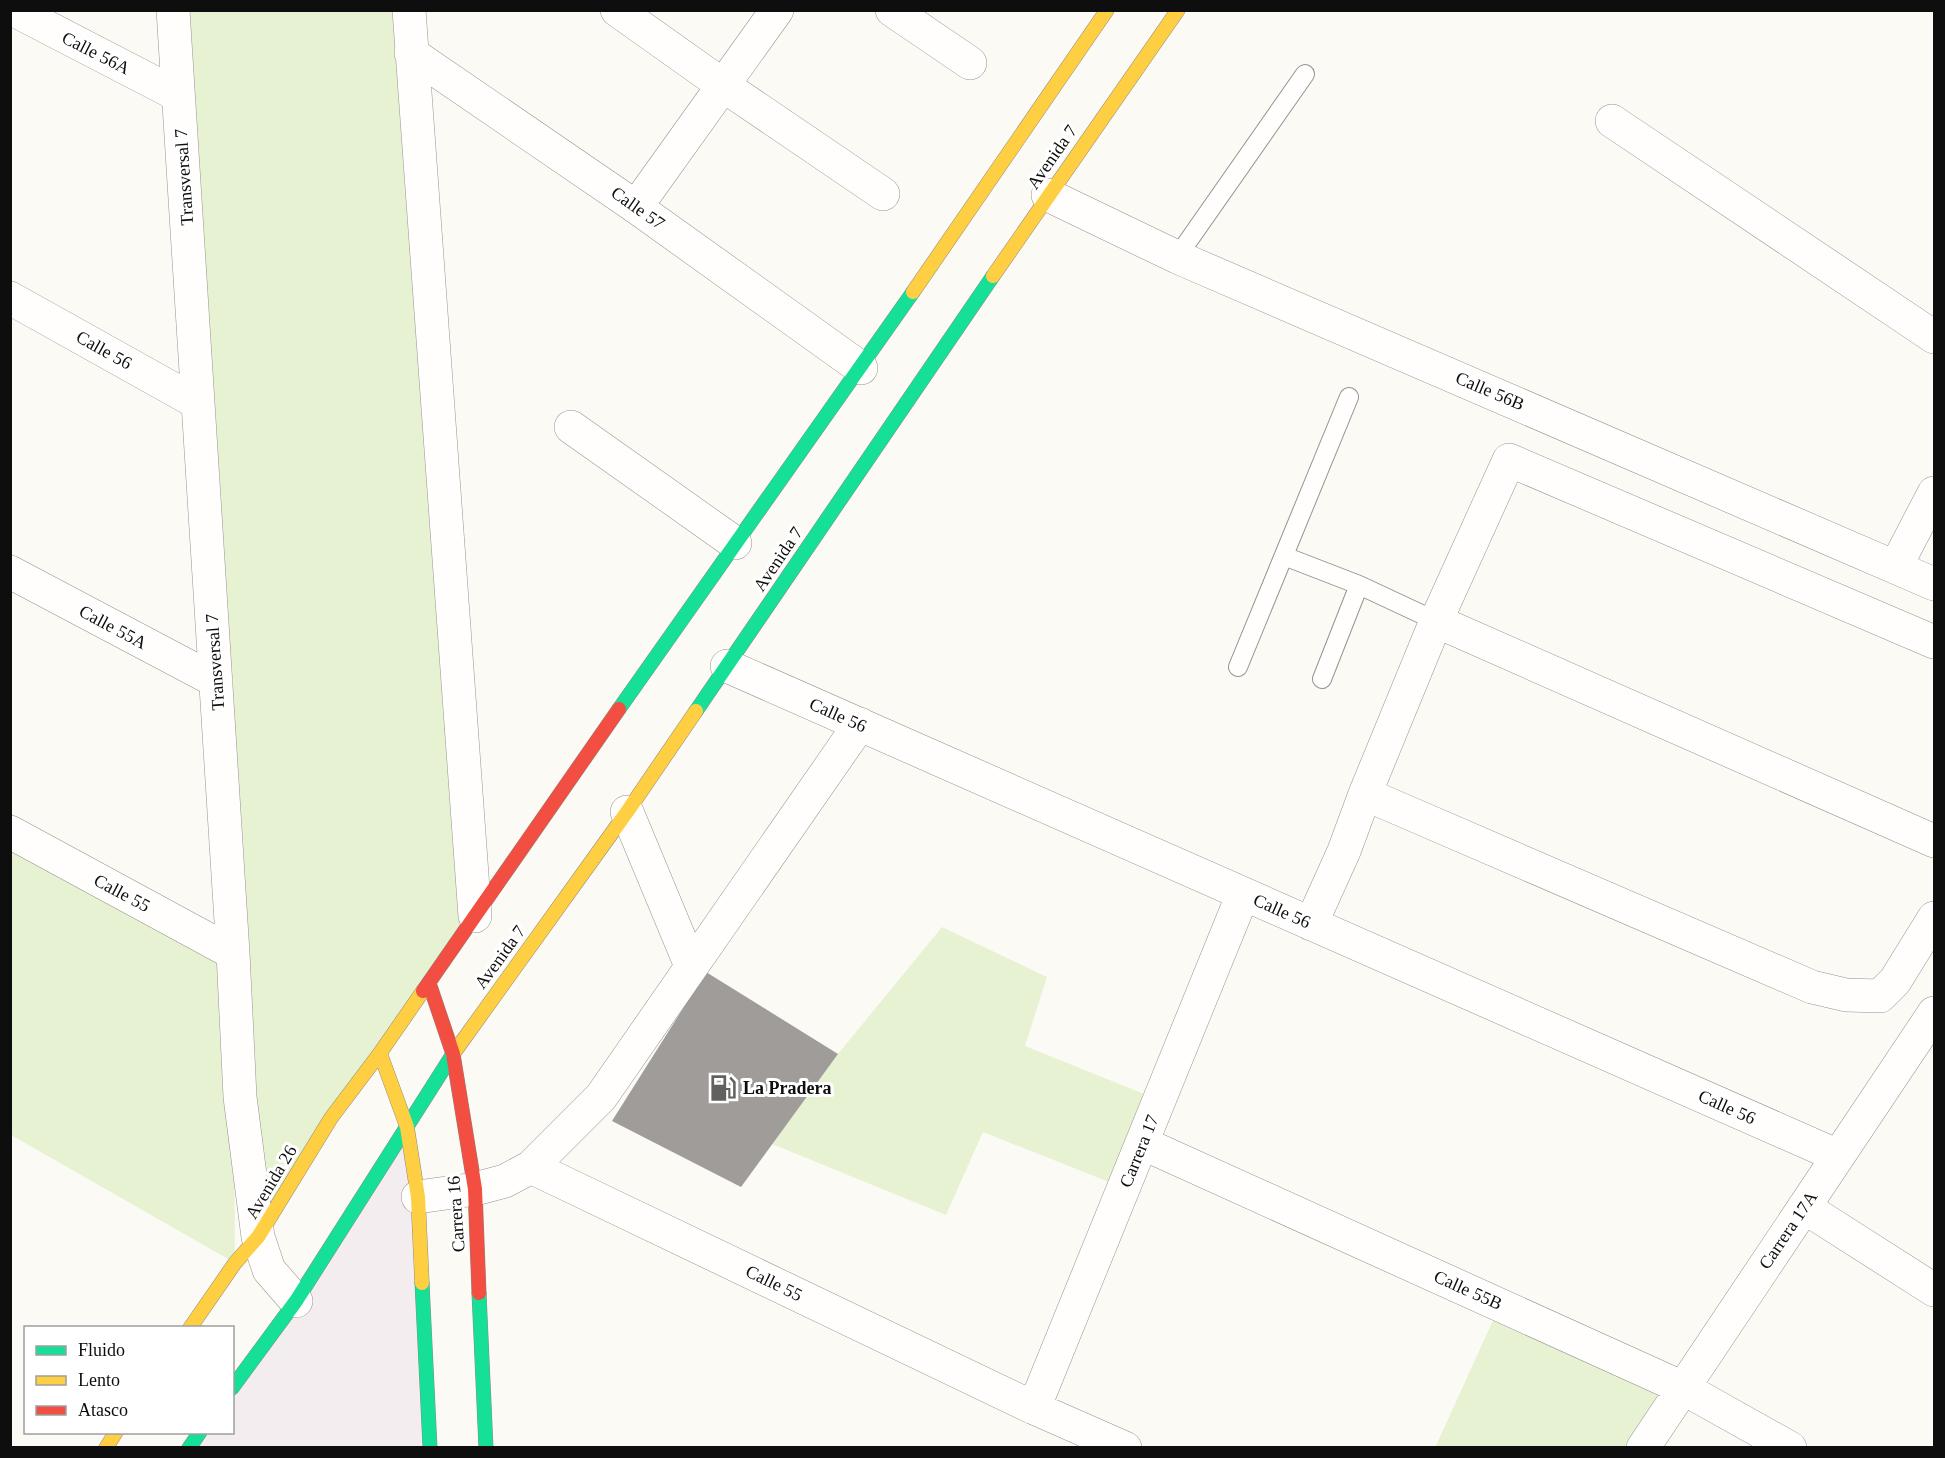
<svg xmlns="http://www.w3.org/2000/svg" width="1945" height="1458" font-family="Georgia,serif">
  <rect width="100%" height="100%" fill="#fcfaf4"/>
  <path fill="#f3edf0" d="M407,1127L422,1447L191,1448L202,1433L232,1432L233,1390Z"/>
  <path fill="#e7f2d3" d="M174,11H410L475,916L258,1237Z
    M11,832L233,953L235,1263L11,1135Z
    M942,927L1047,977L1025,1046L1159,1100L1124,1188L983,1132L946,1215L772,1144L838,1054Z
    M1500,1305L1683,1388L1643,1447L1435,1448Z"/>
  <path fill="#9f9c99" d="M706,972L838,1054L741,1187L612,1121Z"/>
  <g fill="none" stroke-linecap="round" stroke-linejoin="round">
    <defs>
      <path id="lane" d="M1177,257L1305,74
        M1284,556L1359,585L1436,621
        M1238,667L1349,397
        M1322,679L1359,585"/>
      <path id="street" d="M14,10L178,95
        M173,10L233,953L240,1097L258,1237L269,1270L296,1301
        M409,10L475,916
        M617,10L724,86L883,194
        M892,10L970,63
        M411,53L636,207L861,368
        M1612,121L1934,337
        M1048,195L1177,257L1934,584
        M636,207L777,10
        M10,298L198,403
        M571,427L735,543
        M1896,566L1934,493
        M10,572L216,681
        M1436,621L1934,841
        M727,666L1838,1156
        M1365,794L1812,987L1846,995L1880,996L1895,981L1934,918
        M627,812L691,966
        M10,832L233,953
        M1311,924L1344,851L1365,794L1436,621L1509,460L1934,642
        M1142,1143L1683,1388L1790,1448
        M531,1167L601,1097L860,724
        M418,1197L475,1189L505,1181L531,1167L1034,1408L1125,1448
        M1804,1207L1934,1290
        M1034,1408L1243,894
        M1643,1448L1934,1013"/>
      <path id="fast" d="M619,709L913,292
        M696,711L993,276
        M422,1283L430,1448
        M479,1293L486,1448
        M232,1388L296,1301L453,1054
        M189,1448L200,1432"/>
      <path id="slow" d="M993,276L1178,10
        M913,292L1107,10
        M380,1053L407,1127L418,1197L422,1283
        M453,1054L627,812L696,711
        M190,1328L235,1263L258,1237L331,1118L380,1053L423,991
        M106,1448L116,1432"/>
      <path id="jam" d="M475,916L619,709
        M429,983L453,1054L475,1189L479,1293
        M423,991L475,916"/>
    </defs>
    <use href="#lane" stroke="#959492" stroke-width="20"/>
    <use href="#street" stroke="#959492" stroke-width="34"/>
    <use href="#fast" stroke="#8c8b88" stroke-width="15"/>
    <use href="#slow" stroke="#8c8b88" stroke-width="15"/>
    <use href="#jam" stroke="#8c8b88" stroke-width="15"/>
    <use href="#lane" stroke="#fffefd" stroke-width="18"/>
    <use href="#street" stroke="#fffefd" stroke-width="33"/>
    <use href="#fast" stroke="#16e098" stroke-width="14"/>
    <use href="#slow" stroke="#ffcf43" stroke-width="14"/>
    <use href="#jam" stroke="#f24e42" stroke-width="14"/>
  </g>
  <defs>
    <symbol id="fuel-bare" viewBox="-9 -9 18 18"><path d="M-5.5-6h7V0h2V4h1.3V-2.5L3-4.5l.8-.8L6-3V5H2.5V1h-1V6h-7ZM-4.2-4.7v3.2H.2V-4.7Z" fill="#61615e" stroke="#fff" stroke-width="2.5" paint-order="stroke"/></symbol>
  </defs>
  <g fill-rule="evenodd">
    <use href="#fuel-bare" x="704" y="1069" width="38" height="38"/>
  </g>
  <g text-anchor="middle" stroke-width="6" stroke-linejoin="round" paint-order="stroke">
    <g font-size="18" fill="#0e0e0e" stroke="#fff">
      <text transform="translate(96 53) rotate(27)" y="6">Calle 56A</text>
      <text transform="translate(1052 157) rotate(-55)" y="6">Avenida 7</text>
      <text transform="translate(184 177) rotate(-94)" y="6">Transversal 7</text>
      <text transform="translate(638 208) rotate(35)" y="6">Calle 57</text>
      <text transform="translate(104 350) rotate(29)" y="6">Calle 56</text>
      <text transform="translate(1490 391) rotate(23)" y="6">Calle 56B</text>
      <text transform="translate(778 559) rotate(-56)" y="6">Avenida 7</text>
      <text transform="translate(113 627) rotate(28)" y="6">Calle 55A</text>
      <text transform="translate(215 662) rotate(-94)" y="6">Transversal 7</text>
      <text transform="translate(838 715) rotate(24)" y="6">Calle 56</text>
      <text transform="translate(122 893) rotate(28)" y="6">Calle 55</text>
      <text transform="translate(1282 911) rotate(24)" y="6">Calle 56</text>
      <text transform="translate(500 957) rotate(-54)" y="6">Avenida 7</text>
      <text transform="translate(1727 1107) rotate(24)" y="6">Calle 56</text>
      <text transform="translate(1139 1151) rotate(-68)" y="6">Carrera 17</text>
      <text transform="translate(271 1182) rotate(-59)" y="6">Avenida 26</text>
      <text transform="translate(456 1214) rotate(-94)" y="6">Carrera 16</text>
      <text transform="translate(1788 1230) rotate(-56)" y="6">Carrera 17A</text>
      <text transform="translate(774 1283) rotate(26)" y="6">Calle 55</text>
      <text transform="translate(1468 1290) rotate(24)" y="6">Calle 55B</text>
    </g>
    <g font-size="18" font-weight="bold" fill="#0e0e0e" stroke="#fff" text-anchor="start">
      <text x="743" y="1094">La Pradera</text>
    </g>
  </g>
  <rect width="1945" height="1458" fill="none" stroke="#0e0e0e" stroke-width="24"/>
  <rect x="24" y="1326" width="210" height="108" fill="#ffffff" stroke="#9f9f9f" stroke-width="1.5"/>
  <rect x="36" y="1346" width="30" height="9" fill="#16e098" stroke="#9f9f9f" stroke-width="1.5"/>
  <text x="78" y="1356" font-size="18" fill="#0e0e0e">Fluido</text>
  <rect x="36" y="1376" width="30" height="9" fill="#ffcf43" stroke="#9f9f9f" stroke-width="1.5"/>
  <text x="78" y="1386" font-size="18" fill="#0e0e0e">Lento</text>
  <rect x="36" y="1406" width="30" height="9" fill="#f24e42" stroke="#9f9f9f" stroke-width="1.5"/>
  <text x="78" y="1416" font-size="18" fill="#0e0e0e">Atasco</text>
</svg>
